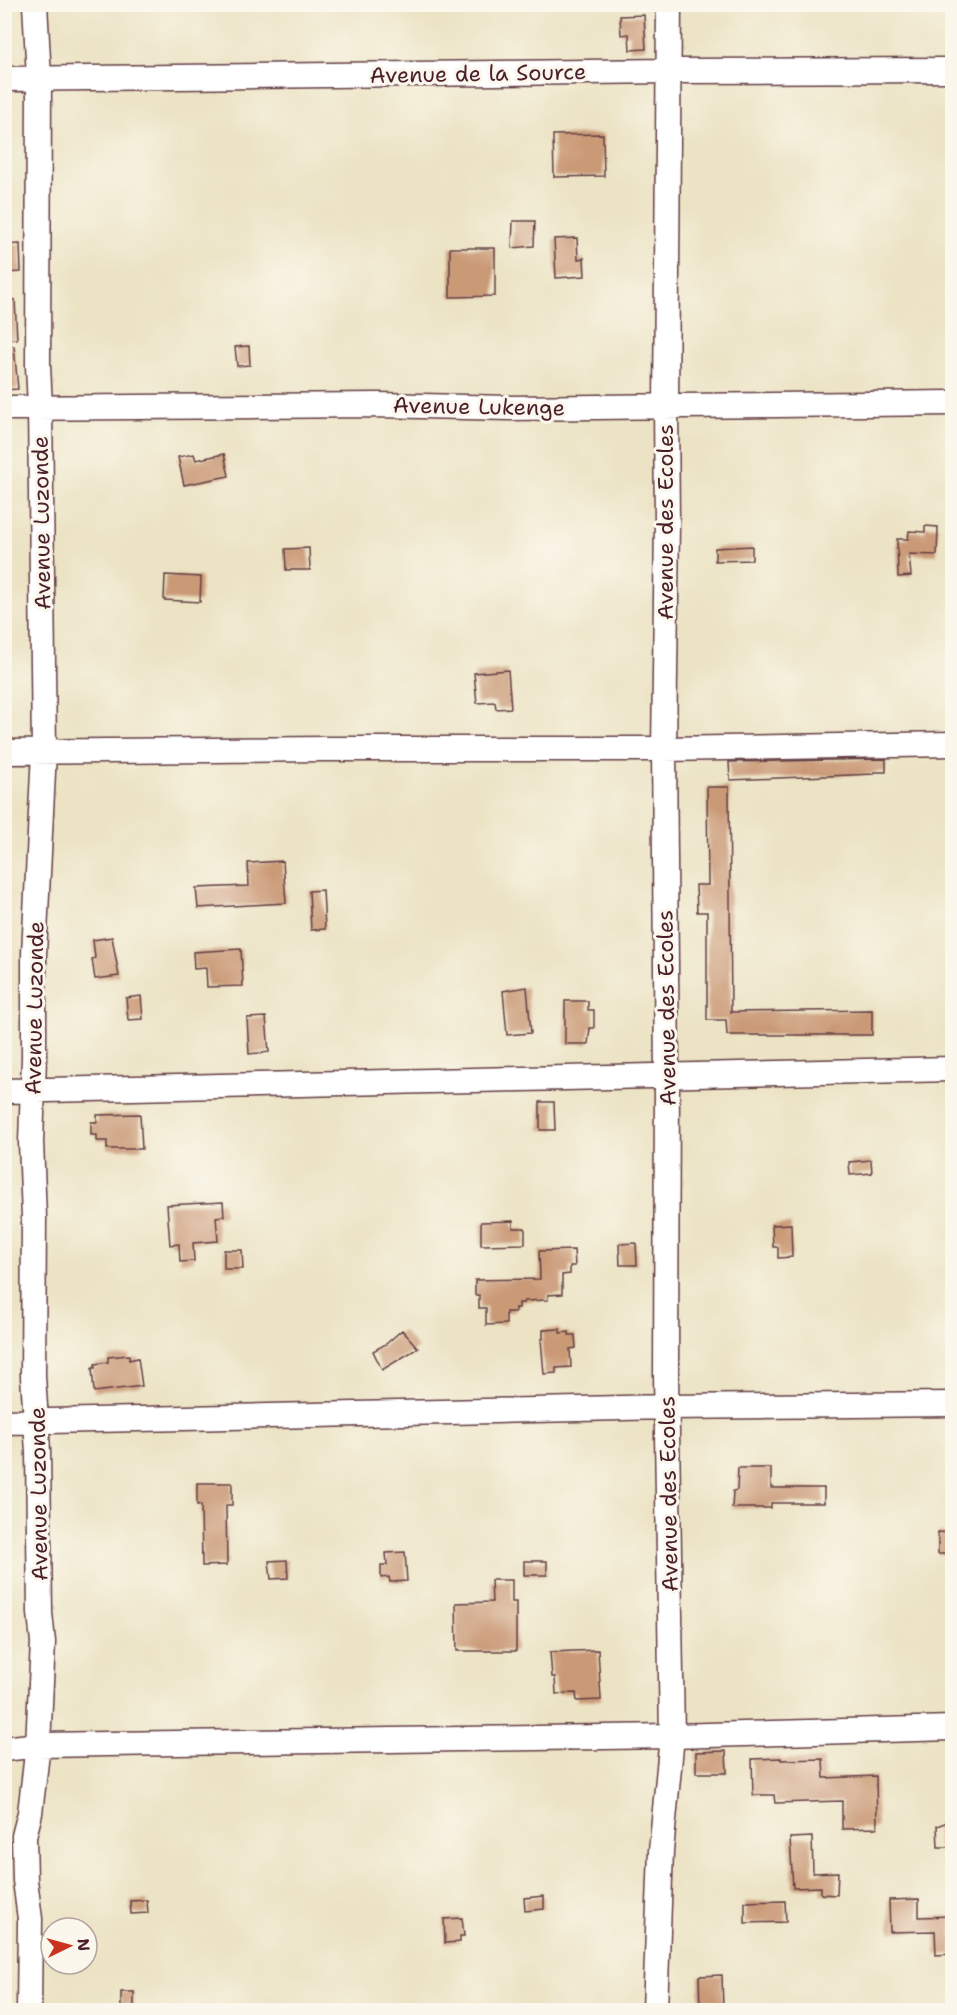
<svg xmlns="http://www.w3.org/2000/svg" width="957" height="2015" font-family="'Shantell Sans',sans-serif">
  <rect width="100%" height="100%" fill="#fbf7ec"/>
  <filter id="ink" filterUnits="userSpaceOnUse"><feTurbulence type="fractalNoise" baseFrequency=".0167" numOctaves="2"/><feDisplacementMap in="SourceGraphic" scale="12" xChannelSelector="R" yChannelSelector="G"/><feConvolveMatrix kernelMatrix="1 2 1 2 8 2 1 2 1" color-interpolation-filters="sRGB"/></filter>
  <filter id="wash" filterUnits="userSpaceOnUse"><feTurbulence type="fractalNoise" baseFrequency=".008" numOctaves="4" result="noise"/><feDisplacementMap in="SourceGraphic" scale="24" xChannelSelector="R" yChannelSelector="G"/><feGaussianBlur stdDeviation="1.35" result="paint"/><feColorMatrix in="noise" values="0 0 0 0 0 0 0 0 0 0 0 0 0 0 0 0 0 1.4 0 .05"/><feComposite in="paint" operator="in"/></filter>
  <g filter="url(#wash)">
    <rect width="100%" height="100%" fill="#ece3c4"/>
    <g id="blocks">
      <path fill="#ca9a77" d="M644,15L646,49L630,50L629,34L621,35L620,16Z
        M603,134L604,176L554,177L553,135Z
        M513,221H535L534,246L512,248Z
        M577,238L578,259L584,258L585,276L556,278L554,239Z
        M20,244L21,272L4,273V245Z
        M450,248H495V296L450,297Z
        M4,300H15L17,339L4,340Z
        M14,346L18,389L4,390V347Z
        M249,346L250,365L237,366L235,347Z
        M194,454L196,460L224,454L229,476L184,485L178,457Z
        M925,526L938,527L937,555L909,554L911,576L898,577L897,539H908L909,531L925,532Z
        M752,546V560L715,561V548Z
        M309,548L310,570H286L285,549Z
        M165,575L201,577L200,602L164,600Z
        M508,670L511,708L496,709L495,702L477,703L474,673Z
        M886,759V772H874V774L730,780L729,762Z
        M707,787H729L731,1012L872,1010V1035H727L726,1020H707V912H697L696,885H708Z
        M283,861L286,903L198,908L196,888L249,886L248,863Z
        M323,890L325,929L311,930L309,891Z
        M112,937L119,976L95,979L92,959L95,958L93,940Z
        M241,949L243,986L207,987L206,968L194,969L193,952Z
        M527,987L531,1033L507,1035L503,991Z
        M141,996L143,1019L128,1020L126,998Z
        M565,1001H588V1010H594V1028H590L588,1044H565Z
        M266,1017L269,1052L249,1054L247,1018Z
        M540,1102H554L555,1130H540Z
        M140,1114L142,1149H107V1141H97V1135H91V1122H97V1115Z
        M871,1160L872,1173L850,1175L849,1162Z
        M223,1202L224,1216L216,1217L218,1241L193,1243L194,1261L180,1262L179,1244L170,1245L167,1205Z
        M513,1221V1228H525V1244L481,1245V1222Z
        M791,1224L792,1257L778,1258V1247H773L772,1225Z
        M636,1243L637,1265H620L619,1244Z
        M224,1250H242L243,1269H224Z
        M574,1250L575,1266H570V1274L562,1275V1294L548,1295V1300L524,1301V1303H519V1308H515V1312H506V1324L486,1325V1308H479V1295H475V1280L540,1279L539,1251Z
        M560,1329V1333L569,1332V1335H575L576,1348L570,1349L571,1367L556,1368V1373L544,1374L541,1339H543V1330Z
        M402,1330L418,1348L382,1370L373,1351L386,1344Z
        M129,1355V1360L138,1358L142,1386L94,1392L92,1368H95V1364L108,1362V1357Z
        M738,1468H771V1488H824V1503H771V1508H732L733,1491L737,1490Z
        M197,1483H232V1505H226L227,1565L202,1566L201,1505H197Z
        M938,1532L952,1533V1554H938Z
        M405,1552L407,1581L390,1582L389,1577L381,1578V1565H387L386,1553Z
        M287,1560L288,1578L271,1579L269,1561Z
        M524,1561H547V1575H524Z
        M491,1580H512V1602H516V1651H457L456,1603L492,1602Z
        M598,1650L601,1700L577,1701L576,1693L556,1694L555,1677H552L550,1652Z
        M726,1751L727,1773H696V1752Z
        M781,1758V1760L823,1759L824,1778L876,1776L877,1828L842,1829V1801L775,1803L774,1795H753L752,1759Z
        M952,1820V1847H938L937,1826Z
        M812,1837L813,1873L838,1872L837,1895L821,1894V1887L793,1888L790,1838Z
        M544,1896V1909L525,1911L524,1898Z
        M919,1899V1917L952,1916V1954L936,1955L935,1931L890,1932L889,1900Z
        M147,1900L148,1913L131,1914L130,1901Z
        M785,1901L786,1922L745,1923V1902Z
        M462,1918L464,1936H460V1942L445,1943L444,1919Z
        M722,1975L723,2010H700L699,1976Z
        M121,1992H134V2009H121Z"/>
    </g>
  </g>
  <g filter="url(#ink)">
    <use href="#blocks" fill-opacity="0" stroke="#623c42" stroke-width="1.5"/>
    <g fill="none" stroke-linecap="round" stroke-linejoin="round">
      <defs>
        <path id="minor" d="M4,79L670,71L952,70
          M4,408L378,405L509,408L952,403
          M4,752L325,749H664L952,744
          M4,1091L952,1069
          M4,1422L666,1407L952,1404
          M4,1749L38,1745L672,1736L952,1728
          M29,2010L30,1919L25,1880L24,1836L30,1813L38,1745L43,1642L40,1613L38,1452L33,1376L34,1217L31,1142L34,1058V954L44,752L40,407L38,366L39,78L35,4
          M655,2010L661,1851L672,1736L666,1374L667,1076L664,749L667,522L666,407L669,4"/>
      </defs>
      <use href="#minor" stroke="#623c42" stroke-width="27"/>
      <use href="#minor" stroke="#fff" stroke-width="24"/>
    </g>
  </g>
  <g text-anchor="middle" stroke-width="6" stroke-linejoin="round" paint-order="stroke">
    <g font-size="22" fill="#4a1f2b" stroke="#fbf7ec">
      <text transform="translate(478 73) rotate(-1)" y="8">Avenue de la Source</text>
      <text transform="translate(479 406) rotate(1)" y="8">Avenue Lukenge</text>
      <text transform="translate(665 522) rotate(-90)" y="8">Avenue des Ecoles</text>
      <text transform="translate(41 523) rotate(-91)" y="8">Avenue Luzonde</text>
      <text transform="translate(34 1008) rotate(-89)" y="8">Avenue Luzonde</text>
      <text transform="translate(666 1008) rotate(-91)" y="8">Avenue des Ecoles</text>
      <text transform="translate(38 1494) rotate(-91)" y="8">Avenue Luzonde</text>
      <text transform="translate(668 1494) rotate(-91)" y="8">Avenue des Ecoles</text>
    </g>
  </g>
  <rect width="957" height="2015" fill="none" stroke="#fbf7ec" stroke-width="24"/>
  <g transform="translate(69 1946) rotate(85)"><circle r="28" fill="#fbf7ec" stroke="#b4a19f" stroke-width="1.5"/>
  <path d="M0-4.5L10 22L0 15L-10 22Z" fill="#c8321e"/>
  <text y="-9" font-size="16" font-weight="bold" text-anchor="middle" fill="#4a1f2b">N</text>
  </g>
</svg>
